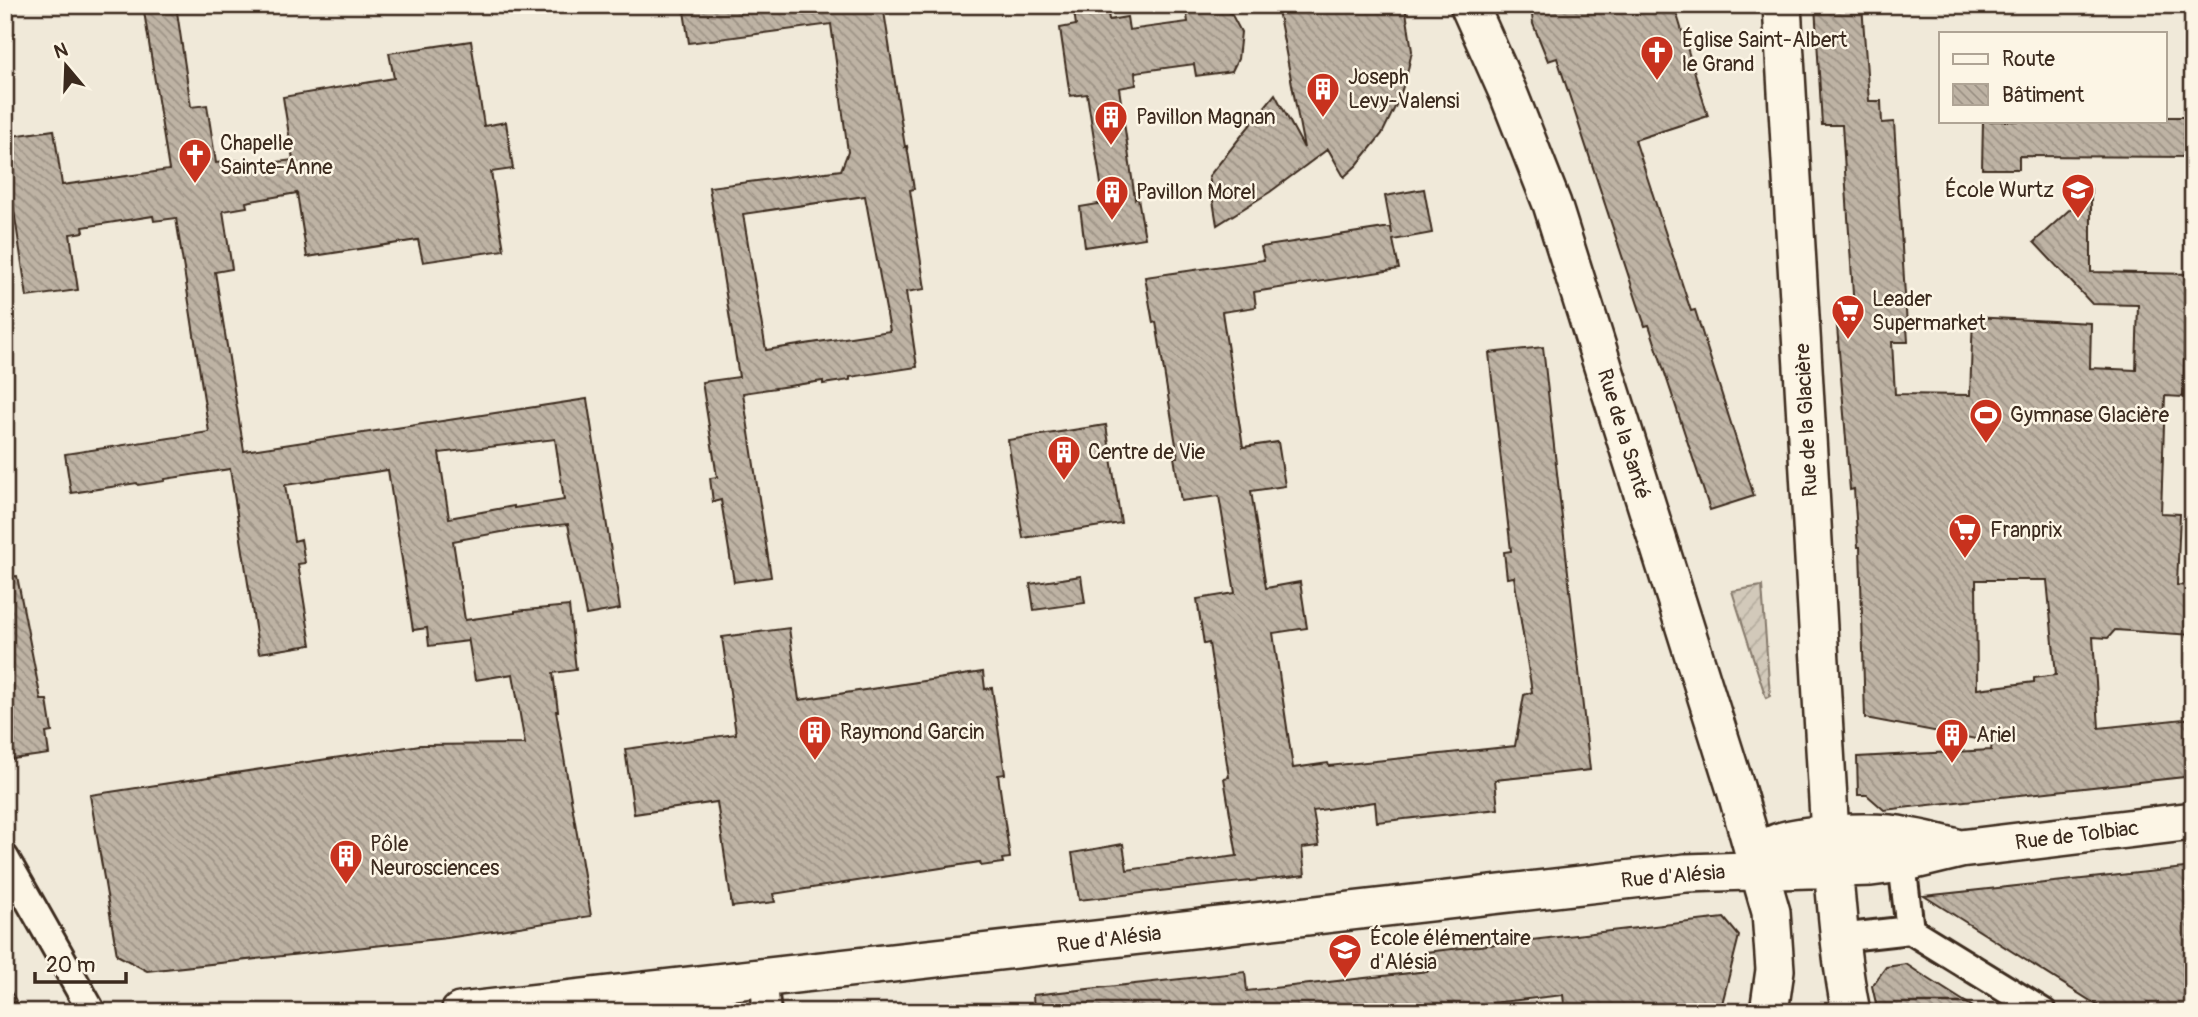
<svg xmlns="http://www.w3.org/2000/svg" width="2198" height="1017" font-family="Pangolin,sans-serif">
  <defs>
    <pattern id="garden-furrows" width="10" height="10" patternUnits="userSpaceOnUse" patternTransform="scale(1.75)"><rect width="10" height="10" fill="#d2c9ba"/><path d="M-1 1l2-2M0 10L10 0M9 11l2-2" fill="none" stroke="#b5ad9f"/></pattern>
    <pattern id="building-back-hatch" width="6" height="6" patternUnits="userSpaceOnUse" patternTransform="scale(1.75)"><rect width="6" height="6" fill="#beb3a4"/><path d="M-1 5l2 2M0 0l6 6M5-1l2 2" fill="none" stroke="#9c9285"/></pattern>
  </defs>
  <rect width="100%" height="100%" fill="#f0e9d9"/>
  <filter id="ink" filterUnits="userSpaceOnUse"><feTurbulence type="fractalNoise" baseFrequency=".0143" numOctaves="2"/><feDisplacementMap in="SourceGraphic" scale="14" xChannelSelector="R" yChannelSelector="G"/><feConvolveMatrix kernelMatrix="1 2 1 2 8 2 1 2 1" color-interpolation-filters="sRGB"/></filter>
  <g filter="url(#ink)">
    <path fill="url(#garden-furrows)" stroke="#867a6c" stroke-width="2" d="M1762,586L1770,696L1766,698L1732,591Z"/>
    <path fill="url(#building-back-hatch)" stroke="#3b2a1e" stroke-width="2" fill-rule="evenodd" d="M143,5H176L191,107L207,105L216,163L239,160L240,167L293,160L283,97L394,78L389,53L471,41L484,126L506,122L513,169L491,172L504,250L423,262L418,240L307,257L297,193L246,202L247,207L223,211L232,269L215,272L244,451L587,399L620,609L586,615L568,524L518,529L453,541L465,620L515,613V611L569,606L576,670L553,673L558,711H556L591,916L447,938L147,971L117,955L90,795L420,745L525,744L513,674L475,680L468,637V641L429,646L427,628L413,630L388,470L285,485L294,541L301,539L305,563L298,564L311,645L259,653L230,469L165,479V481L138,485L137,483L71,493L65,454L209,432L176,218L154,221L153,216L83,227L84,232L70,234L78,290L27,297L5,151V137L54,130L62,185L169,170ZM555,439L564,500L514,508V506L449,518L439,453Z
      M683,5H883L905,147L907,146L914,189L910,190L925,289L906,292L917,367L850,377V380L823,384V381L743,393L771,577L734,582L721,500L713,502L710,478L717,477L702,382L739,377L709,187L841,170L848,152L831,24L689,43ZM865,196L890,331L766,350L743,214Z
      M1073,5H1107L1109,20L1127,17L1129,30L1188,22L1186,9L1223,5L1232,15L1241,32L1238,59L1232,71L1196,76L1194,64L1135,72L1136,85L1119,88L1135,199L1138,198L1145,238L1085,247L1080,207L1104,203L1087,94L1070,96L1060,28L1076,25Z
      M1277,5H1405L1412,51L1407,74L1399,99L1382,134L1357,165L1344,177L1328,149L1270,192L1217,225L1209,176L1275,94L1304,148Z
      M1531,5H1674L1708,116L1635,140L1691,311L1695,310L1754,496L1710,510L1649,325L1645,326L1557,58L1548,61L1533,24Z
      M1815,5H1862L1869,101H1881L1882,123L1894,122L1908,342H1892L1895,394L1970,395L1973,317L2091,323L2090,368L2136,370L2138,305L2092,304L2034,242L2091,190V272L2193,274V307H2186L2183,397L2165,396L2161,513L2180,514L2177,585L2193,586V635L2115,630L2108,638L2093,637L2099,728L2193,718V776L1884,810L1867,795H1858L1857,757L1991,750L1992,742L1865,718L1860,547H1858L1854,489L1850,490L1837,326L1855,325L1842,125H1822ZM1976,580H2047L2056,675L2034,678V682L1977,689Z
      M2165,117H2193V157L2019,156V169H1982L1983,121H2165Z
      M1424,189L1432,233L1393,240L1399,269L1254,292L1256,307L1222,312L1243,447L1278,442L1285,486L1251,491L1266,588L1300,582L1307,628L1273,633L1293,768L1328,763L1329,766L1515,746L1524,695L1532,692L1514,577L1507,578L1504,552L1511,551L1489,353L1543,347L1590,770L1495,780L1498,809L1377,822L1375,802L1313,811L1319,846L1302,848L1305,875L1079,900L1072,853L1123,844L1127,870L1237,856L1224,778L1229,777L1209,643L1204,644L1197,599L1235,593L1227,544L1219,496L1181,501L1174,457H1178L1156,322L1153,323L1145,277L1264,260L1261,247L1391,227L1392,234L1385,196Z
      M1106,425L1121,523L1023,538L1008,440Z
      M17,576L41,700H47L52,732L46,733L49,754L5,760V577Z
      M1081,576L1085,603L1034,610L1030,584Z
      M789,628L799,700L983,672L985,689L992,688L1005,774L998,775L1010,858L1002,859L1003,863L981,866L980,862L773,894L775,902L732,907L717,802L634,814L625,749L736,734L722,637Z
      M2193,867V1012H2108L1924,896Z
      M1724,918L1739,936L1720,1012H1565L1563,995L1431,1010V1012H1034L1033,995L1245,972L1247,991L1428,971L1426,952Z
      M1906,964L1921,974L1981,1012H1878L1872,986L1886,967Z"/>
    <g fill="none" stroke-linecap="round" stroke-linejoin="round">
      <defs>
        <path id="street" d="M5,858L92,1012
          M1902,863L1910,930
          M1839,938L1910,930L2043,1012
          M763,978L767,1012"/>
        <path id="secondary" d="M1469,5L1509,95L1552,204L1736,790L1771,912L1775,970L1769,1012
          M1782,5L1830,835C1836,894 1839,953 1851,1012
          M1759,869C1762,862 1764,851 1771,846C1788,833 1866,832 1889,834C1910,836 1932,842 1953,847
          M460,1012L1686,873L1871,867L1902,863L1960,849L2193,821"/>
      </defs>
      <use href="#street" stroke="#3b2a1e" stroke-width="32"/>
      <use href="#secondary" stroke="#3b2a1e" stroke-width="42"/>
      <use href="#street" stroke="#fcf5e5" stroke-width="26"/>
      <use href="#secondary" stroke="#fcf5e5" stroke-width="37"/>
      <defs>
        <path id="rail" d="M5,988L19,1012"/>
      </defs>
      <use href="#rail" stroke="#3b2a1e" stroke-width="8"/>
      <use href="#rail" stroke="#fcf5e5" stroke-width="5" stroke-dasharray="16" stroke-linecap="butt"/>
    </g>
  </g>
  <defs>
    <symbol id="church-pin" viewBox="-11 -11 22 30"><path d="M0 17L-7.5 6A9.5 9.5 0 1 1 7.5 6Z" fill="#c8321e" stroke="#fcf5e5"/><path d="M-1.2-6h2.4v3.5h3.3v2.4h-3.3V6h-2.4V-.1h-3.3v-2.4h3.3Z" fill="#fff"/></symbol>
    <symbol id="building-pin" viewBox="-11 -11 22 30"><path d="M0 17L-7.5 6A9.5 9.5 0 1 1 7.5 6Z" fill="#c8321e" stroke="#fcf5e5"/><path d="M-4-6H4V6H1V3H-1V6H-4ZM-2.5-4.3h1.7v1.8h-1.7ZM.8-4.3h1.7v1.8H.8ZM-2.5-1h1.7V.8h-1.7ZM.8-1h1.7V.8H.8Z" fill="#fff"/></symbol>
    <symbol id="school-pin" viewBox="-11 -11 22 30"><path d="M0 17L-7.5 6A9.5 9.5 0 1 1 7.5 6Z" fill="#c8321e" stroke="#fcf5e5"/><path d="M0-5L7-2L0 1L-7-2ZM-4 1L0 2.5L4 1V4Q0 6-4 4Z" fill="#fff"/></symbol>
    <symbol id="supermarket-pin" viewBox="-11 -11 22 30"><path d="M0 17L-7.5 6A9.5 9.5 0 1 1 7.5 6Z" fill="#c8321e" stroke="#fcf5e5"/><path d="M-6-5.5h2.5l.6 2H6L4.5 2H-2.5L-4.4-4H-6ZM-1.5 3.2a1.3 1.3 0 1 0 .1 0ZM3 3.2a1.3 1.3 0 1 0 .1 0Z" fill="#fff"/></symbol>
    <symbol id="stadium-pin" viewBox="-11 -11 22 30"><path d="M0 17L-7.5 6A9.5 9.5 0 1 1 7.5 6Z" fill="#c8321e" stroke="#fcf5e5"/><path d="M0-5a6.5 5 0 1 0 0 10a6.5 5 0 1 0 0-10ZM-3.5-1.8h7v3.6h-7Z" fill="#fff"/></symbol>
  </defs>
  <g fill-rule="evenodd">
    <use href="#church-pin" x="1638" y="33" width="38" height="52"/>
    <use href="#building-pin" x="1304" y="70" width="38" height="52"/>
    <use href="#building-pin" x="1092" y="98" width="38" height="52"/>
    <use href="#church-pin" x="176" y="136" width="38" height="52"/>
    <use href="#school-pin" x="2059" y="171" width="38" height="52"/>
    <use href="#building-pin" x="1093" y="173" width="38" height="52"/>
    <use href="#supermarket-pin" x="1829" y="292" width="38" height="52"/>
    <use href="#stadium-pin" x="1967" y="396" width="38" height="52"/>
    <use href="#building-pin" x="1045" y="433" width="38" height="52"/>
    <use href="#supermarket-pin" x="1946" y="511" width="38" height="52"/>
    <use href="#building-pin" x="796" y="713" width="38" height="52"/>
    <use href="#building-pin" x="1933" y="716" width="38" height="52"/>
    <use href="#building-pin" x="327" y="837" width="38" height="52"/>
    <use href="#school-pin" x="1326" y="931" width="38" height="52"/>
  </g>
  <g text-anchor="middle" stroke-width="5" stroke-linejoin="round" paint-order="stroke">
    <g font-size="21" fill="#3b2a1e" stroke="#fcf5e5" text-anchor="start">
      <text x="1682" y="47">Église Saint-Albert<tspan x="1682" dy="24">le Grand</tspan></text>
      <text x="1348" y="84">Joseph<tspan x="1348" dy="24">Levy-Valensi</tspan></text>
      <text x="1136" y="124">Pavillon Magnan</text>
      <text x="220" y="150">Chapelle<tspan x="220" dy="24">Sainte-Anne</tspan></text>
      <text x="2054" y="197" text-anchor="end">École Wurtz</text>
      <text x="1136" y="199">Pavillon Morel</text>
      <text x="1872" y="306">Leader<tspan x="1872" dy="24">Supermarket</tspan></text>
      <text x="2010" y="422">Gymnase Glacière</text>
      <text x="1088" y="459">Centre de Vie</text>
      <text x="1990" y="537">Franprix</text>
      <text x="840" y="739">Raymond Garcin</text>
      <text x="1976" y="742">Ariel</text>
      <text x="370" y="851">Pôle<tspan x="370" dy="24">Neurosciences</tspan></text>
      <text x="1370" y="945">École élémentaire<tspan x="1370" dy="24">d'Alésia</tspan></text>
    </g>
    <g font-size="21" fill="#3b2a1e" stroke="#fcf5e5">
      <text transform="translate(1806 420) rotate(-93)" y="7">Rue de la Glacière</text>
      <text transform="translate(1624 434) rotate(73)" y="7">Rue de la Santé</text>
      <text transform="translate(2077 835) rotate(-7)" y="7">Rue de Tolbiac</text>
      <text transform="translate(1673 876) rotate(-5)" y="7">Rue d'Alésia</text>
      <text transform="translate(1109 939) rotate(-7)" y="7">Rue d'Alésia</text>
    </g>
  </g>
  <rect width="2198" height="1017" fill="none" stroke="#fcf5e5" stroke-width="28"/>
  <rect x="14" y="14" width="2170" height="989" fill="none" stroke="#3b2a1e" stroke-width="2.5" filter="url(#ink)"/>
  <rect x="1939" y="32" width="228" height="91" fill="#fcf5e5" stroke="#afa495" stroke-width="2"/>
  <rect x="1953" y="54" width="35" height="10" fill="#fcf5e5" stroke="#afa495" stroke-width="2"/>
  <text x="2002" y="66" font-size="21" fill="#3b2a1e">Route</text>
  <rect x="1953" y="84" width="35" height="21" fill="url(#building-back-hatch)" stroke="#afa495" stroke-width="2"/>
  <text x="2002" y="102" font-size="21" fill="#3b2a1e">Bâtiment</text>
  <g transform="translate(66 66) rotate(341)" stroke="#fcf5e5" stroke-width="5" paint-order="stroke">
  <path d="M0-5L12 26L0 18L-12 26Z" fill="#3b2a1e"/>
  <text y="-10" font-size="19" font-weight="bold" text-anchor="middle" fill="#3b2a1e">N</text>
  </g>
  <path d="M35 972v10h91v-10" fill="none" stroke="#3b2a1e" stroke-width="3.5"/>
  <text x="46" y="972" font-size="21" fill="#3b2a1e" stroke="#fcf5e5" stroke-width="5" paint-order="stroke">20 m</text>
</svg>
